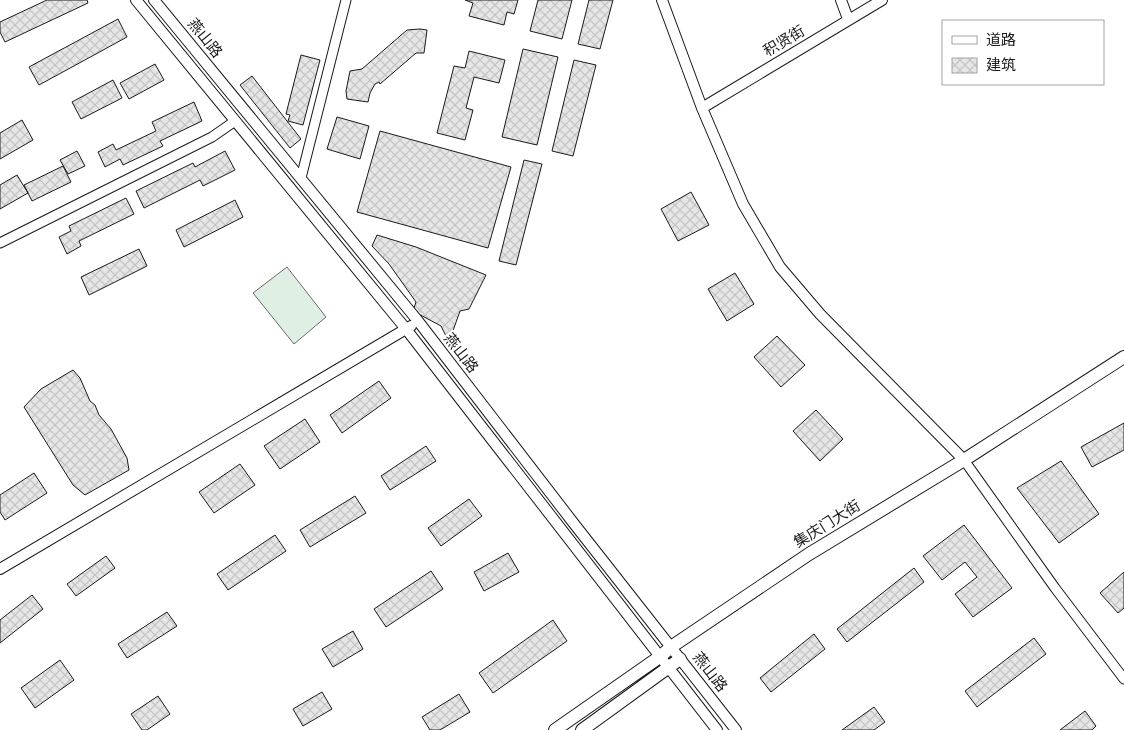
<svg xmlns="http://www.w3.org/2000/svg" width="1124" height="730" font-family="Lato,'Noto Sans SC',sans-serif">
  <defs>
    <pattern id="building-cross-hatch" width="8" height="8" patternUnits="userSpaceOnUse" patternTransform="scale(1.25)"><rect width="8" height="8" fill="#e6e6e6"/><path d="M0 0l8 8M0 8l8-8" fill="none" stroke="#c5c5c5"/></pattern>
  </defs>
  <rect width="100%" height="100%" fill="#fff"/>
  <path fill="#e0efe3" stroke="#6a6a6a" d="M287,267L326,317L294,344L253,293Z"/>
  <path fill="url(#building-cross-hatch)" stroke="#1a1a1a" d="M47,0H87L88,3L5,42L0,32V22Z
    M465,0H518L514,14L507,12L504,25L469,16L473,3Z
    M538,0H572L562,39L530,31Z
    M589,0H613L600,49L578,44Z
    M118,19L127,37L39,85L29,67Z
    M420,29L427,30L424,53H416L380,84L379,82L375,84L370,93L368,102L347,99L346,91L350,71L362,69L407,30Z
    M523,49L558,57L537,145L502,137Z
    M469,51L505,60L499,83L474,77L466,108L473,110L465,140L437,133L454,66L465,68Z
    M301,55L320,60L303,125L288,121L290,115L286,114Z
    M574,60L596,65L573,156L552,151Z
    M155,64L164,80L129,99L120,83Z
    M252,76L301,139L290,148L240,85Z
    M113,80L122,98L81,119L72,102Z
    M194,102L202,121L160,141L163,146L123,165L120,159L105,167L98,152L113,144L116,150L156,131L152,122Z
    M337,117L369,126L360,159L327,149Z
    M22,120L33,140L0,159V133Z
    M380,131L511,167L488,248L357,212Z
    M77,151L85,166L68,174L60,160Z
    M225,151L235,170L203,186L200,180L144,208L136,191L193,163L195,167Z
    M524,160L542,164L516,265L499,261Z
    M63,166L71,182L32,201L24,185Z
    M17,175L28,193L0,209V185Z
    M691,192L709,225L678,241L661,209Z
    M126,198L134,214L79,241L81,246L67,254L59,237L71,231L69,226Z
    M235,200L243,217L184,247L176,230Z
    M377,235L416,247L486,275L469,309L460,311L449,342L441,326L413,311L416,302L389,264L372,246Z
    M139,249L147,266L89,295L81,277Z
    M735,273L754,304L727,321L708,289Z
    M777,336L805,365L781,387L754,357Z
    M73,370L80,378L90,401L95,405L99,415L111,429L127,458L129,470L85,495L73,485L24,407L41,389Z
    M379,381L391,398L342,433L330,415Z
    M816,410L843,439L820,461L793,431Z
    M305,419L320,442L280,469L264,446Z
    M1124,423V450L1092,467L1081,447Z
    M426,446L436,461L390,490L381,476Z
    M1061,461L1099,514L1059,543L1017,488Z
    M240,464L255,485L214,513L199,492Z
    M34,473L47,493L5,520L0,512V495Z
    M355,496L366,513L310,547L300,530Z
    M469,499L482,516L441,546L428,528Z
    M964,525L1012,588L973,617L955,594L977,577L965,562L942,580L923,556Z
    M275,535L286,551L228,590L217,574Z
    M508,553L519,572L484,591L474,572Z
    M106,556L115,568L76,596L67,584Z
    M914,568L924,582L847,642L837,629Z
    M431,571L443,589L386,627L374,609Z
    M1124,572V608L1118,613L1100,593Z
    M32,595L43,609L0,643V620Z
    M167,612L177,626L127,658L118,644Z
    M553,620L567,641L493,693L479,673Z
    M353,631L363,649L333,667L322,649Z
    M814,634L825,649L771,692L760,678Z
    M1034,638L1046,654L977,707L965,691Z
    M60,660L74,680L35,708L21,688Z
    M322,692L332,709L303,726L293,709Z
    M459,694L470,712L440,730H430L422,717Z
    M158,696L170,714L147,730H142L131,714Z
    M874,707L885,722L874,730H842Z
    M1085,711L1096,726L1092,730H1060Z"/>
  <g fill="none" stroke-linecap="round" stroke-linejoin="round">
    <defs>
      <path id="minor" d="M301,178L346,0
        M0,243L212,137L235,121
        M964,460L1055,588L1124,679"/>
      <path id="tertiary" d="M136,0L406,329L717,730
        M154,0L418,321L575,525L736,730
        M662,0L702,108L743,204L780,267L820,314L964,460
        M841,0L848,19
        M702,108L882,0
        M0,569L411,326"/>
      <path id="secondary" d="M555,730L661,656L671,647L809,554L964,460L1124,357
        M582,730L680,659"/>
    </defs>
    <use href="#minor" stroke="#1a1a1a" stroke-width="11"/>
    <use href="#tertiary" stroke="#1a1a1a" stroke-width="12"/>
    <use href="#secondary" stroke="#1a1a1a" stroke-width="14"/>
    <use href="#minor" stroke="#fff" stroke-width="9"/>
    <use href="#tertiary" stroke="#fff" stroke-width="10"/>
    <use href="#secondary" stroke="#fff" stroke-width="12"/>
  </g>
  <g text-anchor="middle" stroke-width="4" stroke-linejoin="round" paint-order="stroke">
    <g font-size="15" fill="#1a1a1a" stroke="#fff">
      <text transform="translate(205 38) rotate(51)" y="5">燕山路</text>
      <text transform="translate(784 41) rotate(-31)" y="5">积贤街</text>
      <text transform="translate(461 353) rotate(52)" y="5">燕山路</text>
      <text transform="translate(827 524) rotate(-32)" y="5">集庆门大街</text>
      <text transform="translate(710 672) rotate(52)" y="5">燕山路</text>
    </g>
  </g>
  <rect x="942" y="20" width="162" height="65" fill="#ffffff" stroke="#a3a3a3"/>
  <rect x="952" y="36" width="25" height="8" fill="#ffffff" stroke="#a3a3a3"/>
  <text x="986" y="45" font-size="15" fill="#1a1a1a">道路</text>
  <rect x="952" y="58" width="25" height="15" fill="url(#building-cross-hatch)" stroke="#a3a3a3"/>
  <text x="986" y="70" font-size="15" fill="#1a1a1a">建筑</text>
</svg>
